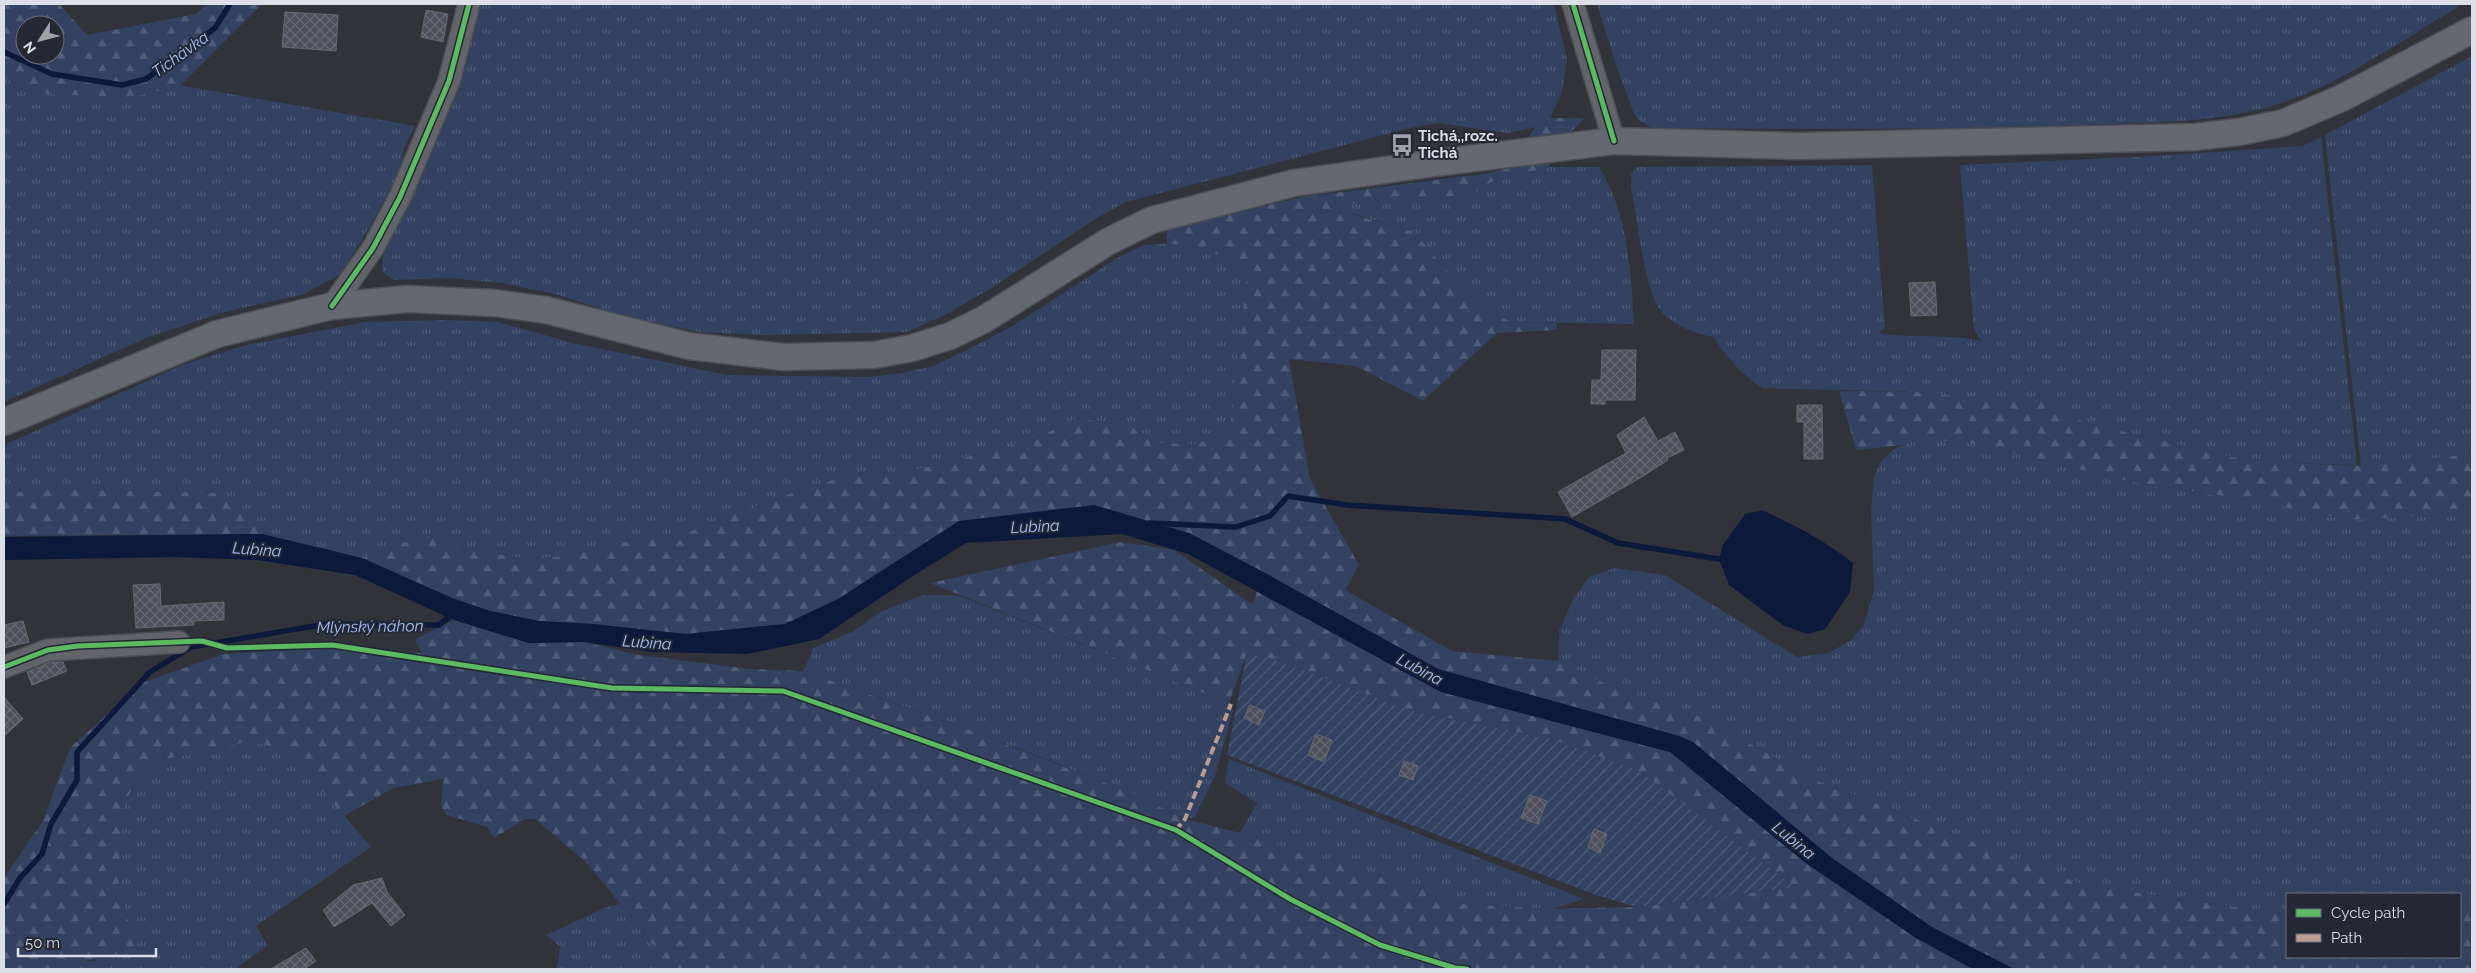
<svg xmlns="http://www.w3.org/2000/svg" width="2476" height="973" font-family="Raleway,sans-serif">
  <defs>
    <pattern id="grass-tufts" width="24" height="20" patternUnits="userSpaceOnUse" patternTransform="scale(1.25)"><rect width="24" height="20" fill="#334261"/><path d="M3 7l-1-3M5 7V3M7 7l1-3M15 17l-1-3M17 17v-4M19 17l1-3" fill="none" stroke="#505d78"/></pattern>
    <pattern id="forest-firs" width="22" height="20" patternUnits="userSpaceOnUse" patternTransform="scale(1.25)"><rect width="22" height="20" fill="#334261"/><path d="M5 1l3.5 6h-7zM16 11l3.5 6h-7z" fill="#505d78"/></pattern>
    <pattern id="garden-furrows" width="10" height="10" patternUnits="userSpaceOnUse" patternTransform="scale(1.25)"><rect width="10" height="10" fill="#334261"/><path d="M-1 1l2-2M0 10L10 0M9 11l2-2" fill="none" stroke="#505d78"/></pattern>
    <pattern id="building-cross-hatch" width="8" height="8" patternUnits="userSpaceOnUse" patternTransform="scale(1.25)"><rect width="8" height="8" fill="#4c515d"/><path d="M0 0l8 8M0 8l8-8" fill="none" stroke="#656a74"/></pattern>
  </defs>
  <rect width="100%" height="100%" fill="#30333a"/>
  <path fill="url(#grass-tufts)" d="M480,4H1554L1567,59L1562,92L1550,118L1536,127L1508,133L1439,123L1414,127L1126,202L1095,219L990,289L943,316L906,332L766,335L700,332L626,317L555,294L501,283L449,278L394,280L383,273C379,254 391,237 400,220C432,150 458,78 480,4Z
    M1597,4H2460L2455,9C2399,42 2342,83 2279,104C2218,124 2137,123 2073,125C1933,130 1792,129 1652,128L1641,122L1634,114L1616,65Z
    M2472,56V454L2361,466L2325,135Z
    M4,76L31,93L127,98L179,85L415,126L403,150L402,166L394,186L341,274L304,294L221,313L146,338L4,402Z
    M2321,137L2357,465L2292,463L2231,457L2087,423L2052,407L2038,396L2021,403L1918,392L1763,388C1744,377 1725,356 1714,337C1697,335 1668,323 1658,307C1644,283 1637,217 1631,187V174L1636,167L1872,165L1885,328L1878,333C1912,339 1947,333 1981,341L1974,329L1960,165L2158,156L2303,146Z
    M1549,167H1599C1628,213 1631,272 1634,324L1512,322L1495,315L1469,296L1414,232L1351,213L1350,204L1471,195L1493,181Z
    M1176,243L1199,248L1239,262L1247,276L1235,374L1234,406L1230,424L1218,436L1196,444L1156,443L1131,427L1077,418L1035,439L913,471L850,474L775,499L695,530L625,542L568,556L530,559L467,550L427,534L362,558L262,534L224,493L42,489L4,495V445L185,364L247,345L365,322L445,320L498,322L573,343L727,375L869,377L901,373L934,366L977,345L1014,325L1119,257L1144,245Z
    M1915,440L1965,442L2128,481L2255,501L2349,520L2472,513V896L2460,899V894H2287V913L2268,912L2080,884L1811,778L1704,718L1598,681L1558,661L1559,631L1574,598L1589,577L1615,568L1665,575L1797,657L1829,653L1851,640L1864,625L1874,590L1871,512L1874,476L1882,460L1894,449Z
    M923,595L960,596L1229,703L1233,710L1215,776L1195,817L1186,819C1063,761 933,717 804,671L813,648L852,632L880,612Z
    M247,742L267,745L293,756L371,847L256,926L268,945L235,969H63L84,961H95L125,911L118,878L119,849L123,808L136,781L161,760Z
    M1229,759L1584,899L1551,909L1463,904L1419,888L1240,833L1257,803L1225,783Z
    M620,904L674,969H557L560,947L546,935L607,907Z"/>
  <path fill="url(#forest-firs)" fill-rule="evenodd" d="M4,4H59L87,35L196,14L207,4H262L180,86L127,98L31,93L4,76ZM25,25H55V55H25Z
    M1550,118H1584C1567,140 1554,139 1527,139L1536,127Z
    M1550,160L1549,167L1493,181L1471,195L1350,204L1351,214L1414,232L1469,296L1495,315L1512,322L1556,323L1557,330L1497,333L1423,401L1356,366L1289,359L1310,479L1359,565L1345,590L1452,651L1558,661L1598,681L1704,718L1811,778L2080,884L2268,912L2287,913V957H2460V899L2472,896V969H2014L1932,927L1832,858L1693,742L1679,736L1438,669L1267,574L1189,533L959,521L838,599L785,624L686,634L593,624L539,621L490,611L452,598L362,558L427,534L468,550L530,559L568,556L625,542L695,530L775,499L850,474L913,471L1035,439L1077,418L1131,427L1156,443L1196,444L1218,436L1230,424L1234,406L1235,374L1247,276L1239,262L1199,248L1167,243V229L1302,197L1483,174Z
    M1839,391L1918,392L2021,403L2038,396L2052,407L2087,423L2231,457L2292,463L2361,466L2472,454V513L2349,520L2255,501L2128,481L1965,442L1915,440L1903,445L1856,450Z
    M42,489L225,493L262,534L4,536V495Z
    M1121,542L1174,550L1253,605L1257,591L1441,692L1670,752L1916,938L1973,969H674L586,862L535,819H525L494,838L487,827L447,815L441,806L443,779L393,788L344,816L293,756L267,745L247,742L161,760L136,781L123,808L118,878L125,912L136,946L110,957L84,961L63,969H4V878L43,821L70,748L142,683L223,654L324,648L422,653L415,639L454,620L529,643L584,642L638,655L752,669L804,671L969,730L1131,793L1185,819L1240,833L1419,888L1463,904L1551,909L1636,907L1795,887L1552,739L1412,711L1273,659L1247,653L1229,703L930,583Z"/>
  <path fill="url(#garden-furrows)" d="M1247,653L1273,659L1412,711L1552,739L1639,771L1796,887L1636,907L1596,895L1227,755Z"/>
  <path fill="#0c193b" d="M1094,505L1189,533L1267,574L1438,669L1679,736L1693,742L1832,858L1932,927L2014,969H1973L1916,938L1807,864L1670,752L1441,692L1188,554L1122,534L966,543L916,574L819,639L747,654L652,652L584,642L529,643L454,620L355,575L257,560L175,557L4,560V537L262,534L362,558L452,598L490,611L539,621L593,624L686,634L785,624L838,599L959,521Z
    M1762,510C1795,525 1825,541 1853,563L1850,592L1825,629L1808,634L1784,626L1729,585L1719,559L1723,545L1745,514Z"/>
  <g fill="none" stroke-linecap="round" stroke-linejoin="round">
    <path stroke="#0c193b" stroke-width="5.5" d="M4,52L52,74L122,85L146,79L215,28L230,4
      M1149,523L1236,527L1270,516L1288,496L1347,505L1565,519L1618,543L1719,559
      M4,904L20,878L42,854L51,824L77,780V752L150,672L191,647L326,624L439,625L454,613"/>
  </g>
  <path fill="url(#building-cross-hatch)" stroke="#66696f" d="M426,10L448,14L443,42L421,37Z
    M285,12L338,15L336,51L282,47Z
    M1935,282L1937,315L1911,316L1909,283Z
    M1602,350H1636L1635,400H1605V404H1591L1592,380H1601Z
    M1797,405H1822L1823,459H1804V422H1797Z
    M1644,417L1658,441L1675,432L1684,450L1667,458L1668,460L1640,478L1572,517L1558,492L1626,453L1617,435Z
    M160,584L161,606L224,602V620L194,621V625L136,628L133,585Z
    M23,621L29,642L4,648V625Z
    M51,662H63L67,671L32,685L27,672Z
    M4,697L23,719L4,736Z
    M1250,705L1265,711L1259,725L1244,718Z
    M1316,734L1332,740L1324,762L1308,755Z
    M1404,761L1418,766L1413,780L1399,775Z
    M1530,795L1547,801L1538,824L1521,818Z
    M1594,829L1607,834L1600,853L1588,847Z
    M382,878L387,892L405,915L391,926L372,903L334,927L323,910L353,885Z
    M306,948L316,961L304,969H271Z"/>
  <g fill="none" stroke-linecap="round" stroke-linejoin="round">
    <defs>
      <path id="minor" d="M1573,4L1614,141
        M332,306L373,248L400,197L449,81L469,4
        M4,667L48,650L179,642"/>
      <path id="major" d="M4,422L217,334L332,306L407,299L495,303L546,310L689,346L783,357L874,355L912,348L950,336L983,320L1109,241L1152,220L1294,183L1435,163L1614,141L1798,146L2194,137L2239,132L2283,123L2342,98L2472,30"/>
    </defs>
    <use href="#minor" stroke="#4c4f55" stroke-width="24"/>
    <use href="#major" stroke="#4c4f55" stroke-width="29"/>
    <use href="#minor" stroke="#62646a" stroke-width="21"/>
    <use href="#major" stroke="#646870" stroke-width="26"/>
    <path stroke="#b99d93" stroke-width="4" stroke-dasharray="8 4" stroke-linecap="butt" d="M1176,830L1185,819L1231,704"/>
    <defs>
      <path id="cycleway" d="M1573,4L1614,141
        M332,306L373,248L400,197L449,81L469,4
        M4,667L48,650L78,646L202,641L227,648L332,645L612,688L783,691L1176,830L1290,899L1380,945L1455,968L1467,969"/>
    </defs>
    <use href="#cycleway" stroke="#232834" stroke-width="8"/>
    <use href="#cycleway" stroke="#5cba63" stroke-width="5"/>
  </g>
  <defs>
    <symbol id="bus-bare" viewBox="-9 -9 18 18"><path d="M-5-6H5V4H4V6H2V4H-2V6H-4V4H-5ZM-3.5-4V0h7V-4ZM-3.5 1.2v1.5H-2V1.2ZM2 1.2v1.5H3.5V1.2Z" fill="#9fa3aa" stroke="#232834" stroke-width="2.5" paint-order="stroke"/></symbol>
  </defs>
  <g fill-rule="evenodd">
    <use href="#bus-bare" x="1386" y="129" width="32" height="32"/>
  </g>
  <g text-anchor="middle" stroke-width="4" stroke-linejoin="round" paint-order="stroke">
    <g font-size="15" font-weight="bold" fill="#dbdfe7" stroke="#232834" text-anchor="start">
      <text x="1418" y="141">Tichá,,rozc.<tspan x="1418" dy="17">Tichá</tspan></text>
    </g>
    <g font-size="16" font-style="italic" fill="#a6c0f7" stroke="#232834">
      <text transform="translate(180 54) rotate(-36)" y="6">Tichávka</text>
      <text transform="translate(1035 526) rotate(-3)" y="6">Lubina</text>
      <text transform="translate(257 549) rotate(4)" y="6">Lubina</text>
      <text transform="translate(370 626) rotate(-1)" y="6">Mlýnský náhon</text>
      <text transform="translate(647 642) rotate(4)" y="6">Lubina</text>
      <text transform="translate(1420 669) rotate(28)" y="6">Lubina</text>
      <text transform="translate(1794 840) rotate(39)" y="6">Lubina</text>
    </g>
  </g>
  <rect width="2476" height="973" fill="none" stroke="#dbdfe7" stroke-width="10"/>
  <rect x="2286" y="893" width="175" height="65" fill="#232834" stroke="#6d717c"/>
  <rect x="2296" y="909" width="25" height="8" fill="#5cba63" stroke="#6d717c"/>
  <text x="2331" y="918" font-size="15" fill="#dbdfe7">Cycle path</text>
  <rect x="2296" y="934" width="25" height="8" fill="#b99d93" stroke="#6d717c"/>
  <text x="2331" y="943" font-size="15" fill="#dbdfe7">Path</text>
  <g transform="translate(40 40) rotate(234)"><circle r="24" fill="#232834" stroke="#6d717c"/>
  <path d="M0-4L9 19L0 12L-9 19Z" fill="#9fa3aa"/>
  <text y="-8" font-size="14" font-weight="bold" text-anchor="middle" fill="#dbdfe7">N</text>
  </g>
  <path d="M18 948v8h138v-8" fill="none" stroke="#dbdfe7" stroke-width="2.5"/>
  <text x="25" y="948" font-size="15" fill="#dbdfe7" stroke="#232834" stroke-width="4" paint-order="stroke">50 m</text>
</svg>
